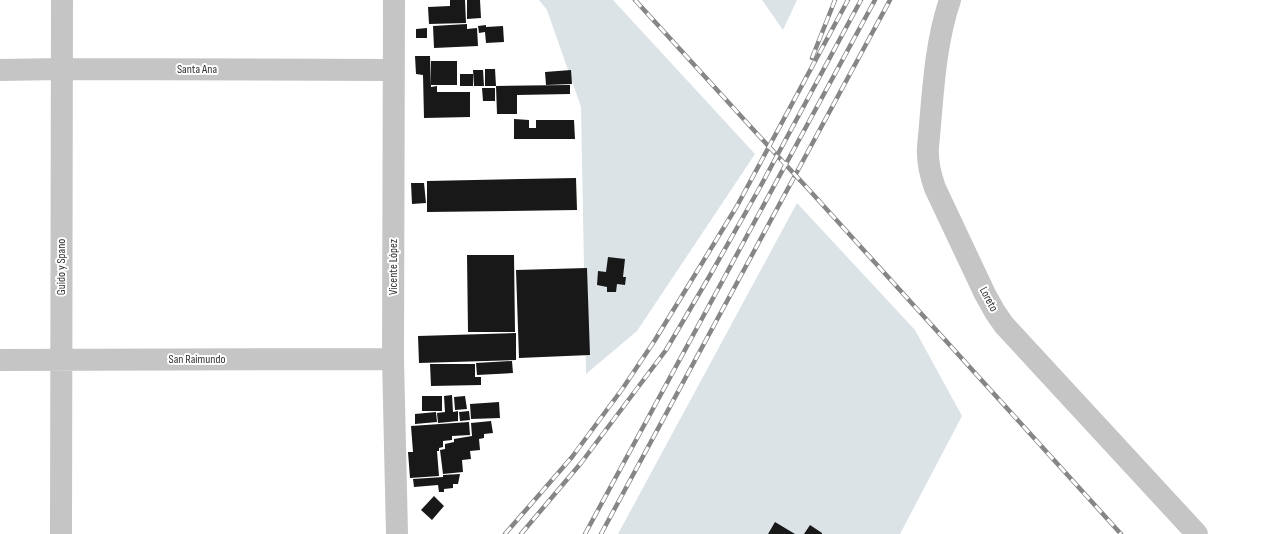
<svg xmlns="http://www.w3.org/2000/svg" width="1267" height="534" font-family="'Sofia Sans Condensed',sans-serif">
  <rect width="100%" height="100%" fill="#fff"/>
  <path fill="#dbe3e7" d="M539,0H613L755,154L637,331L586,374L581,107L547,10Z
    M762,0H797L783,30Z
    M797,203L915,330L962,416L900,534H618Z"/>
  <path fill="#181818" d="M450,0H465L466,23L429,24L428,7L450,6Z
    M467,0H480L481,18L467,19Z
    M467,24V29L477,28L478,46L434,48L433,26Z
    M486,25V27L503,26L504,42L486,43L485,32L479,33L478,26Z
    M427,28V38H416V29Z
    M415,56H430L431,87L437,86V92H470V117L424,118L423,75L416,74Z
    M431,61H457V85H431Z
    M485,69H495L496,86H485Z
    M473,70H483L484,86H474Z
    M571,70L572,84L546,85L545,72Z
    M460,74H473V86H460Z
    M570,85V94L517,95V114H497L496,86Z
    M482,88H495V101H483Z
    M514,119L529,120V128H536V120H574L575,139H514Z
    M576,178L577,210L427,212V181Z
    M411,183H424L426,203L412,204Z
    M467,255H514L515,332H468Z
    M608,257L625,259L623,277H626L625,285L617,284L616,292H607V287L597,285L598,271L606,272Z
    M587,268L590,355L519,358L516,270Z
    M516,333V360L419,363L418,336Z
    M512,361L513,373L477,375L476,363Z
    M430,364H475V377H481V385L431,386Z
    M452,395L453,412L458,411V421L438,423L437,413L445,412L444,396Z
    M422,396H442V411H422Z
    M465,396L467,409L455,410L454,397Z
    M499,402L500,418L471,419L470,404Z
    M469,411L470,420L460,421L459,412Z
    M436,412L437,422L415,424V414Z
    M491,421L493,433L484,434V438L479,439L480,450L470,451L471,459L462,460L463,472L443,474L440,450L445,449V444L454,442V439L472,436L471,423Z
    M469,422L470,435L452,436V440L443,441V447L439,448V451H437L439,476L410,478L408,452H413L411,426Z
    M460,474L458,484H453V488L444,489V492H439L438,485L414,487L413,479L443,477V475Z
    M434,496L444,506L432,520L421,510Z
    M775,522L795,534H768Z
    M810,525L822,533V534H804Z"/>
  <g fill="none" stroke-linecap="round" stroke-linejoin="round">
    <path stroke="#c5c5c5" stroke-width="22" d="M394,0L393,359L397,534
      M950,0C934,47 933,97 928,147C927,162 930,174 935,188L985,294L995,312L1004,325L1197,534
      M0,70L61,69L393,70
      M0,360L393,359
      M61,534L62,0"/>
    <defs>
      <path id="rail" d="M635,0L760,137L811,192L1121,534
        M812,58L835,0
        M505,534L572,457L623,388L655,340L737,206L848,0
        M521,534L581,463L666,350L709,277L759,189L861,0
        M585,534L875,0
        M601,534L890,0"/>
    </defs>
    <use href="#rail" stroke="#868686" stroke-width="4.5"/>
    <use href="#rail" stroke="#fff" stroke-width="3" stroke-dasharray="9" stroke-linecap="butt"/>
  </g>
  <g text-anchor="middle" stroke-width="4" stroke-linejoin="round" paint-order="stroke">
    <g font-size="12" fill="#313131" stroke="#fff">
      <text x="197" y="73">Santa Ana</text>
      <text transform="translate(61 267) rotate(-90)" y="4">Guido y Spano</text>
      <text transform="translate(393 267) rotate(-90)" y="4">Vicente López</text>
      <text transform="translate(989 299) rotate(62)" y="4">Loreto</text>
      <text x="197" y="363">San Raimundo</text>
    </g>
  </g>
</svg>
